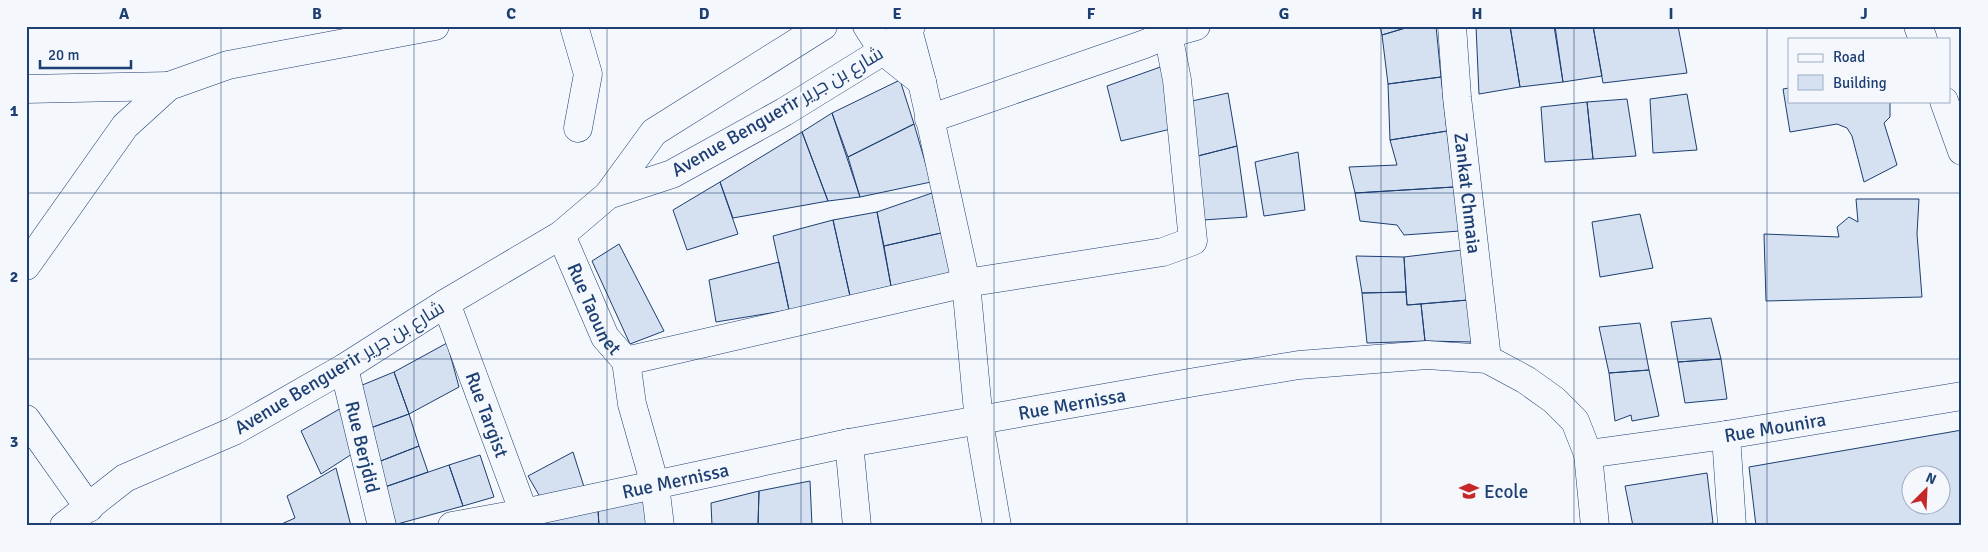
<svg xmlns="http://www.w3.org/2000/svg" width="1988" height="552" font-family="Signika,Cairo,sans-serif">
  <rect width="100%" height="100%" fill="#f4f7fb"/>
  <path fill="#d5e0f0" stroke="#1d3f73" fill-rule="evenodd" d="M1380,26H1412L1382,35Z
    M1412,26H1436L1441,77L1388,84L1382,35Z
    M1476,26H1510L1520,87L1479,94Z
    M1510,26H1554L1563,82L1520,87Z
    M1555,26H1593L1602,76L1563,82Z
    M1593,26H1678L1687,73L1603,83Z
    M1166,65L1175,128L1121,141L1107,86Z
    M1441,77L1447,131L1390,140L1388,84Z
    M900,80L914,124L848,157L832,113Z
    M1789,88V101H1890V117L1884,123L1897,165L1864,182L1852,136L1847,128L1837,124L1790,132L1783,89Z
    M1228,93L1237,146L1194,157L1192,101Z
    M1687,94L1697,150L1653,153L1650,99Z
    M1627,99L1636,156L1593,159L1587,102Z
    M1587,102L1593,159L1545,162L1541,107Z
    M832,113L860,197L828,201L802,132Z
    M914,124L931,182L860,197L848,157Z
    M1447,131L1454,187L1355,193L1349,167L1397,165L1390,140Z
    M802,132L828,201L733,218L720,182Z
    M1237,146L1247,217L1203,220L1194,157Z
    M1298,152L1305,210L1264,216L1255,162Z
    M720,182L738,234L687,250L673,210Z
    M1454,187L1460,231L1404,235L1397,225L1360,221L1355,193Z
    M932,193L941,233L884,246L877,212Z
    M1856,199H1919L1917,234L1922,297L1766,301L1764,234L1839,237L1837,227L1849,217L1858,222Z
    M877,212L891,286L850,296L833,220Z
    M1640,214L1653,268L1600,277L1592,222Z
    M833,220L850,296L789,310L773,236Z
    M941,233L952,273L891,286L884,246Z
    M619,244L664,331L630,344L592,261Z
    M1462,250L1468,300L1407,305L1404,257Z
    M1356,256L1404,257L1406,292L1362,293Z
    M779,262L789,310L716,322L709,280Z
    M1406,292L1407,305L1421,304L1425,341L1367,343L1362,293Z
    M1468,300L1473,342L1425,341L1421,304Z
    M1711,318L1721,359L1678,362L1671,322Z
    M1640,323L1649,370L1609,373L1599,327Z
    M447,343L459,387L409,414L394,372Z
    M1721,359L1727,399L1685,403L1678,362Z
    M1649,370L1659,416L1632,421L1631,415L1615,421L1609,373Z
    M394,372L409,414L365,430L355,388Z
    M343,407L352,454L321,474L301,431Z
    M409,414L419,446L373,464L365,430Z
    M1962,430V526H1756L1749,467ZM1910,474H1940V504H1910Z
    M419,446L428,472L379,489L373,464Z
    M573,452L585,490L543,502L528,476Z
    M480,455L494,497L463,506L449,465Z
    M449,465L463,506L390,526L379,489Z
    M336,468L351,526H277L295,518L287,496Z
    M1707,473L1713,523L1693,526H1633L1625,486Z
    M810,481L812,526H758L759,491Z
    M759,491L758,526H712L711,503Z
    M644,495L649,526H599L598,510Z
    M598,510L599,526H545V522Z"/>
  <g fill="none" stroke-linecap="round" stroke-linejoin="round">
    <defs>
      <g id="minor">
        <path d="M574,26L588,74L578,128"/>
        <path d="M867,26L883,51L922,82"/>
        <path d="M907,26L922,82L966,283L979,422L997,526"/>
        <path id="s1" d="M1452,26L1457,97L1487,359"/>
        <path d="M1918,26L1923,39"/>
        <path d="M26,89L169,86"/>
        <path d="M1944,101L1962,151"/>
        <path d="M929,119L1145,44L1168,34L1196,26"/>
        <path id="s2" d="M561,235L605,337L626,361L632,404L655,485L660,526"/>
        <path d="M26,266L125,126L169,86L228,65L435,26"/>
        <path id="s3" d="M446,303L524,513L526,526"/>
        <path d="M626,361L966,283L1163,252L1193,241L1177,80L1168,34"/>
        <path id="s4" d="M344,368L382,526"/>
        <path d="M26,419L89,508"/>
        <path d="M1726,435L1732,526"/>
        <path d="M849,443L857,526"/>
        <path id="s5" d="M1588,454L1726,435L1962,396"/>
        <path id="s6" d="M452,526L524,513L849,443L1195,382L1299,365L1427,355L1487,359L1526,380L1554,400L1575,421L1588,454L1595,526"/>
      </g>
      <path id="major" d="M608,195L672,174L784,112L883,51L911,26
        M64,526L125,478L234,431L344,368L446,303L561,235L608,195L654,132L823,26"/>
    </defs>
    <use href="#minor" stroke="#1d3f73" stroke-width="29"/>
    <use href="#major" stroke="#1d3f73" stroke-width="29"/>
    <use href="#minor" stroke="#f4f7fb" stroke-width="28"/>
    <use href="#major" stroke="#f4f7fb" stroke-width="28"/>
  </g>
  <path fill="none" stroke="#1d3f73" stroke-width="1" stroke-opacity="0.55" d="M221,26V526M414,26V526M607,26V526M801,26V526M994,26V526M1187,26V526M1381,26V526M1574,26V526M1767,26V526M26,193H1962M26,359H1962"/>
  <defs>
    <symbol id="school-bare" viewBox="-9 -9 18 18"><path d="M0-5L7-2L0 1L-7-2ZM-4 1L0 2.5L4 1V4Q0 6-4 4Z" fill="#c62828" stroke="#f4f7fb" stroke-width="2.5" paint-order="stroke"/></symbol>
  </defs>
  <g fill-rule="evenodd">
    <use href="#school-bare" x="1455" y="477" width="28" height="28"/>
  </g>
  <g text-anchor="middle" stroke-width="4" stroke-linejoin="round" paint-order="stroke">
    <g font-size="19" fill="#1d3f73" stroke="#f4f7fb">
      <text transform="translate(777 111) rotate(-30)" y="7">Avenue Benguerir شارع بن جرير</text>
      <text dy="7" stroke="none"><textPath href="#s1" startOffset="168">Zankat Chmaia</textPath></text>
      <text dy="7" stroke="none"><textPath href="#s2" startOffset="81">Rue Taounet</textPath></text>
      <text transform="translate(339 367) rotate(-31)" y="7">Avenue Benguerir شارع بن جرير</text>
      <text dy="7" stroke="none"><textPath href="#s6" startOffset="632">Rue Mernissa</textPath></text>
      <text dy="7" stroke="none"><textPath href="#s3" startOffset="119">Rue Targist</textPath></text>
      <text dy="7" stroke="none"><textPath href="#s5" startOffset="189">Rue Mounira</textPath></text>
      <text dy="7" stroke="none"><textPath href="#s4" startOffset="81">Rue Berjdid</textPath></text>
      <text dy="7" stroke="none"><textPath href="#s6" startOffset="228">Rue Mernissa</textPath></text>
    </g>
    <g font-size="19" fill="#1d3f73" stroke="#f4f7fb" text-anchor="start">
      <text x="1484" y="498">Ecole</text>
    </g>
  </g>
  <rect width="1988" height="552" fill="none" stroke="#f4f7fb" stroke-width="55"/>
  <rect x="1788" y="38" width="162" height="65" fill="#f4f7fb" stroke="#9eadc5"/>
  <rect x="1798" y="54" width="25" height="8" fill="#f4f7fb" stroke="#9eadc5"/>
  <text x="1833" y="62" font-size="15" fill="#1d3f73">Road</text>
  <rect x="1798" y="75" width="25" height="15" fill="#d5e0f0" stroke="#9eadc5"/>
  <text x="1833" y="88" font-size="15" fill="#1d3f73">Building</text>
  <g transform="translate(1926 490) rotate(24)"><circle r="24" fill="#f4f7fb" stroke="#9eadc5"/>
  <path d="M0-4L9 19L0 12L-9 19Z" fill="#c62828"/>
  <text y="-8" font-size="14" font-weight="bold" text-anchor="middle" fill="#1d3f73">N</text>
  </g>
  <path d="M40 60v8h91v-8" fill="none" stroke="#1d3f73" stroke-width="2.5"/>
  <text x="48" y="60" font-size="15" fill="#1d3f73" stroke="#f4f7fb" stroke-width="4" paint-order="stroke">20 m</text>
  <rect x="28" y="28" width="1932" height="496" fill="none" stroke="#1d3f73" stroke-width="2"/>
  <g font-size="16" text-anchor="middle" font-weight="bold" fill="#1d3f73">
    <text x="124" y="19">A</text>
    <text x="317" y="19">B</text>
    <text x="511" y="19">C</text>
    <text x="704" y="19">D</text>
    <text x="897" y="19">E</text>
    <text x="1091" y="19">F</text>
    <text x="1284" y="19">G</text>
    <text x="1477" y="19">H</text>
    <text x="1671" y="19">I</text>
    <text x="1864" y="19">J</text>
    <text x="14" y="116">1</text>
    <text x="14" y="282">2</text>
    <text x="14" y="447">3</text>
  </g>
</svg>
